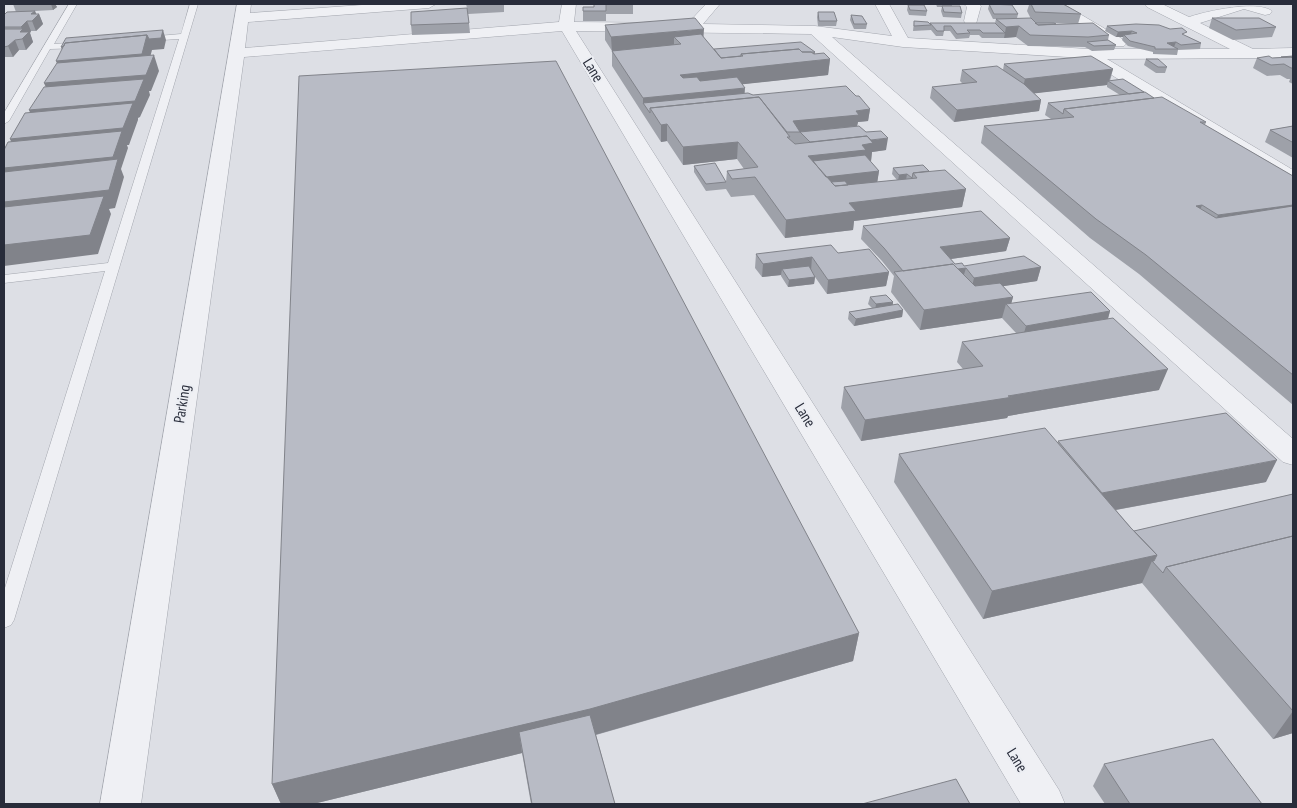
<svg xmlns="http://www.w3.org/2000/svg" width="1297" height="808" font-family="'PT Sans Narrow',sans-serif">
  <rect width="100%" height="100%" fill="#dddfe5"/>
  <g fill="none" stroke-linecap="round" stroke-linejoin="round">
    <defs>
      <path id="service" d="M69,4H77L54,44L80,42L84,45L80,48L50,49L9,121L4,124V113Z
        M190,4H198L14,620L11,625L4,628V591L105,271L4,283V275L108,263L179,39L146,41L142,39L146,37L181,34Z"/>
      <path id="minor" d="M237,4H251L250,13L376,4H436L429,8L248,22L245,48L559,22L562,4H576L574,22L684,23L693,18L706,4H720L703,24L815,26L892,36L875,4H889L908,38L1088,49H1230L1147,7L1145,4H1162L1189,17C1207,11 1257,0 1272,11L1270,14L1265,15L1244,9L1200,23L1253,49L1293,48V58L1107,59L1293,170V184L1286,182L1084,58L903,47L832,37L1293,439V465L1283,462L811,34L576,31L1059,790L1065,804H1021L562,31L244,57L141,804H100Z
        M964,4H979L981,6L976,24H966L964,21L967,7Z
        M1047,4H1063L1124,40L1127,43L1124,46H1114Z"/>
    </defs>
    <use href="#service" stroke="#a3a6ae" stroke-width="1"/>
    <use href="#minor" stroke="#a3a6ae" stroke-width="1"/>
    <use href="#service" fill="#eff0f4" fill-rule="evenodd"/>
    <use href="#minor" fill="#eff0f4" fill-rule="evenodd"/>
  </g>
  <path fill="#9ea1a9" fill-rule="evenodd" d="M13,4H55L57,7L53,10L35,11L36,14H39L43,24L36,31H31L30,33L33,42L26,50H19L13,57H4V15L16,12Z
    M466,4H504V12L468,14L470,33L412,35L411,25L467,8Z
    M594,4H633V14H606V21H583V11L594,7Z
    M906,4H920L919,5L927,11L926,16L909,15L907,10L908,5H906Z
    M936,4H952V6L962,13L961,18L943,17L941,11L942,7H937Z
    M986,4H1009L1018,14L1017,18L1031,19L1027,11L1029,5H1023L1021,4H1063L1081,14L1078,24L1109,35L1108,40L1116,45L1114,50L1092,51L1085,47L1028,46L1016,37L1004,38H982L979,35H970L969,38L956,39L950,31H944L943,36H936L931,30L913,31L914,21L930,23H995L996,19H993L988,9L989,5H986ZM1055,23L1072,24H1056Z
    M818,12L837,21L836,26H818L817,17Z
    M851,15L867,24L866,29H854L850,20Z
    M1212,18L1276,27L1272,37L1233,40L1209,28Z
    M605,25L703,37L714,49L814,54L830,59L828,75L742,84L744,93L753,95L870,109L868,121L858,122L857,126L886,150L872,152L871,161H870L879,171L877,182L897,180L892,174L893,168L929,171L966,189L962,207L854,221L853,230L785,238L754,195L731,197L726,189L706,191L694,172V166L726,182L727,171L744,169L737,159L683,165L667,141L661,142L612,66V51L605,40Z
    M1107,26L1170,29L1201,43L1200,49L1178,50L1177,55L1153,54V52L1128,46L1122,40L1123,37H1116L1105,31Z
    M1293,56V84L1289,82L1290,79H1287L1280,75L1267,76L1253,68L1257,58H1272Z
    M1146,59L1167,67L1165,73H1156L1144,65Z
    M1004,64L1113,69L1110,81L1154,98L1206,122L1205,125L1293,176V405L1139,274L1090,238L981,143L984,126L1051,119L1045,115L1048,103L1120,95L1107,87V85L1034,93L1041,100L1039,111L954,122L930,98L932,87L963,84L960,81L962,70H1003Z
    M1293,126V158L1265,142L1270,130Z
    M863,226L1010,238L1006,251L951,259L955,264L964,266L1041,267L1037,281L1003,286L1013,297L1011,304L1110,311L1108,319L1159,390L1008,416L1007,418L861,441L841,408L844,387L963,369L957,362L962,342L1016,333L1002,318L920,330L891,292L894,276L882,261L861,239Z
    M838,253L889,272L886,286L827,294L815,277L814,284L788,287L781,276V275L762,277L755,268L756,254Z
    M870,297L893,302V305L903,310L902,317L854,326L848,319L849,312L872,308L868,304Z
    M1058,441L1266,482L1116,510L1134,531L1293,494V733L1273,739L1142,583L983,619L894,482L899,454L1058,442Z
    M859,633L853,661L596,735L615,804H531L522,753L313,804H281L272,784Z
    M1104,764L1262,804H1105L1093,786Z"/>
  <path fill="#81838a" d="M51,4H55L57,7L53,10Z
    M35,11L37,16L39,14L43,24L36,31L32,21L31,14Z
    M27,21L31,31L30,33L33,42L26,50L20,32L22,30L21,27Z
    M1019,26L1016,37L1004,38L1006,27Z
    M704,29L703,44H681L674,37V47L612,52L611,37Z
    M163,30L166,40L164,49L152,50L147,69L62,77L56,61L65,57L61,47L147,35Z
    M1132,31L1130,36L1124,35L1123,37H1116L1118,32Z
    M15,40L19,50L13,57L8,46Z
    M1176,42L1174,47L1167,43Z
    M815,52L814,61L830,59L828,75L680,91V75Z
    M154,55L159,71L151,91H149L150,95L140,117L138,118V120L129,145H127L128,148L121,169L124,177L115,208L109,209L111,214L98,254L4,266V168L17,156L10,139L36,127L29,110L51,99L44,83Z
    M1113,69L1109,81H1108L1107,85L1021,95L1025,79Z
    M745,88L744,103L650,108V124V113L643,103V98Z
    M1041,100L1039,111L954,122L957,110Z
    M870,109L868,121L858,122L857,126L800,132L793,121Z
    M667,124V141L661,142V125Z
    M888,138L886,150L872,152L871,161H864L818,173L808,156L815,147Z
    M738,142L737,159L683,165V147Z
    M879,171L877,184L826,189L822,177Z
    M907,174L906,180L898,181L899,175Z
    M966,189L962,207L854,221L853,230L785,238L786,220L849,203Z
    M1202,205L1195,224L1196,206Z
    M1293,205V214L1211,234L1218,215Z
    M1010,238L1006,251L937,261L940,247Z
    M812,257L811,271L782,269L781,275L762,277L763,264Z
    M1041,267L1037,281L971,291L974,278Z
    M966,268L962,281L907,276Z
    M889,272L886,286L827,294L828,280Z
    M815,277L814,284L788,287L789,280Z
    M1013,297L1010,308L1006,304L1002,318L920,330L924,310Z
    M893,302L892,309L875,311L876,304Z
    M903,310L902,317L854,326L856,319Z
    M1110,311L1106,325L1022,340L1026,326Z
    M1168,369L1159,390L1008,416L1007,418L861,441L865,420Z
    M1277,460L1266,482L1093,514L1102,493Z
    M1157,555L1153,562L1152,561L1142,583L983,619L992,591Z
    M859,633L853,661L591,736L519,732L522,753L313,804H281L272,784Z
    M1293,711V733L1273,739Z"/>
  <path fill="#b8bbc5" stroke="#81838a" d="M594,4H633H606V11H583V7H594Z
    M989,4L1012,5L1018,14H994Z
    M1031,4H1063L1081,14L1035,12Z
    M908,5H924L927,11L910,10Z
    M942,6H960L962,13L944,12Z
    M467,8L469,23L411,25V12Z
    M35,11L31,14H39L32,21H27L21,27H4V15L7,12Z
    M818,12H834L837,21H819Z
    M851,15L862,16L867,24H854Z
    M695,18L704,29L611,37L605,25Z
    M1031,18L1038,25L1093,23L1109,35L1088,37L1030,35L1019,26L1006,27L996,19Z
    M1212,18H1259L1276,27L1236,30Z
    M914,21L928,22L931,25L914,26Z
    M930,23H995L1005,33H983L980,30H967L970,33L957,34L951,26H944V31H937Z
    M1035,23H1054L1056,24L1038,25Z
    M1136,24L1159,25L1170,29L1182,28L1187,32L1182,34L1201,43L1181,45L1176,42L1167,43L1178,49H1155V47L1130,41L1124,35L1137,33L1132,31L1118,32L1107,26Z
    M4,29H23L20,32H29L22,39L15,40L8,46L4,47Z
    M163,30L161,38L149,39L147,35L65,43L64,46L61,47L66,38Z
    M701,34L721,58L743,56L741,54L799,49L802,52H811L814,54L824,53L830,59L680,75L683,78L697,77L700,81L737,77L745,88L643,98L612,51L681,44L674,37Z
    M147,35L142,54L56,61L65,43Z
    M1108,40L1116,45L1094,46L1087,42Z
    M801,42L815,52H802L799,49L741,54V56L721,58L714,49Z
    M154,55L146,75L44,83L57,63Z
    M1091,56L1113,69L1025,79L1004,64Z
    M1269,56L1272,58L1291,57L1293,58V68H1291L1284,64L1271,65L1257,58Z
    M1293,56V58L1291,57H1281Z
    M1146,59H1158L1167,67H1158Z
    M556,61L859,633L590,709L272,784L299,76Z
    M997,66L1024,84L1041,100L957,110L932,87L977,82L962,70Z
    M144,79L135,101L29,110L44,87Z
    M1123,79L1144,92L1129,94L1108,81Z
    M846,86L856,96H859L870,109L856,111L859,115L793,121L800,132H787L759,97L650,108V113L643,103L748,93L753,95Z
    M1145,92L1154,98L1064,109L1063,114L1048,103Z
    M759,97L790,137H787L795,144L867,136L873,143L862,145L866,150L808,156L835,186L917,178L913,173L945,170L966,189L849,203L856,211L786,220L755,177L732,179L727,171L758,167L738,142L683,147L667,124L661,125L650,108Z
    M1162,97L1206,122H1200L1293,176V205L1218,215L1202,205L1196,206L1216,218L1293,206V375L1146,255L1096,219L984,126L1074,117L1064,109Z
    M133,103L123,128L10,139L25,113Z
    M859,126L866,132L881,131L888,138L871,140L867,136L810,142L800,132Z
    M1293,126V140L1292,142L1270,130Z
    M122,131L113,157L4,168V150L8,142Z
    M865,155L879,171L826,177L813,161Z
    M118,159L109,190L4,202V172Z
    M715,163L726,182L706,184L694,166Z
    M923,165L929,171L913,173L912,178L907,174L899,175L893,168Z
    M845,181L848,185L835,186L831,182Z
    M104,196L90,235L4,245V207Z
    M981,211L1010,238L940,247L955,264L962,263L964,266L1024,256L1041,267L974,278L966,268L958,269L953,264L903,271L884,248L863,226Z
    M831,245L838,253L869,249L889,272L828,280L812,257L763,264L756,254Z
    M953,264L975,286L1000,283L1013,297L924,310L894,272Z
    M809,266L815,277L789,280L782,269Z
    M1091,292L1110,311L1026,326L1006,304Z
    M886,295L893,302L876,304L870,297Z
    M898,304L903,310L856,319L849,312Z
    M1113,318L1168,369L1008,396L1013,397L865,420L844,387L983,366L962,342Z
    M1226,413L1277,460L1102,493L1058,441Z
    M1045,428L1130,527L1157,555L992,591L899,454Z
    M1293,494V536L1166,567L1163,573L1152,561H1154L1157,555L1134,531Z
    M1293,536V711L1166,567Z
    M590,715L615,804H532L519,732Z
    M1213,739L1262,804H1130L1104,764Z
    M956,779L970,804H862Z"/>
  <g text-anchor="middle" stroke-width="4" stroke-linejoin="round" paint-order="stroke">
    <g font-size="15" fill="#282c3a" stroke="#eceef3">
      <text transform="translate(593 70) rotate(58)" y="5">Lane</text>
      <text transform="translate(182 404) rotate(-81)" y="5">Parking</text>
      <text transform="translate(805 415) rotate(58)" y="5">Lane</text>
      <text transform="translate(1017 760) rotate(58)" y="5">Lane</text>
    </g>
  </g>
  <rect width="1297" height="808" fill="none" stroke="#282c3a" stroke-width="10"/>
</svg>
